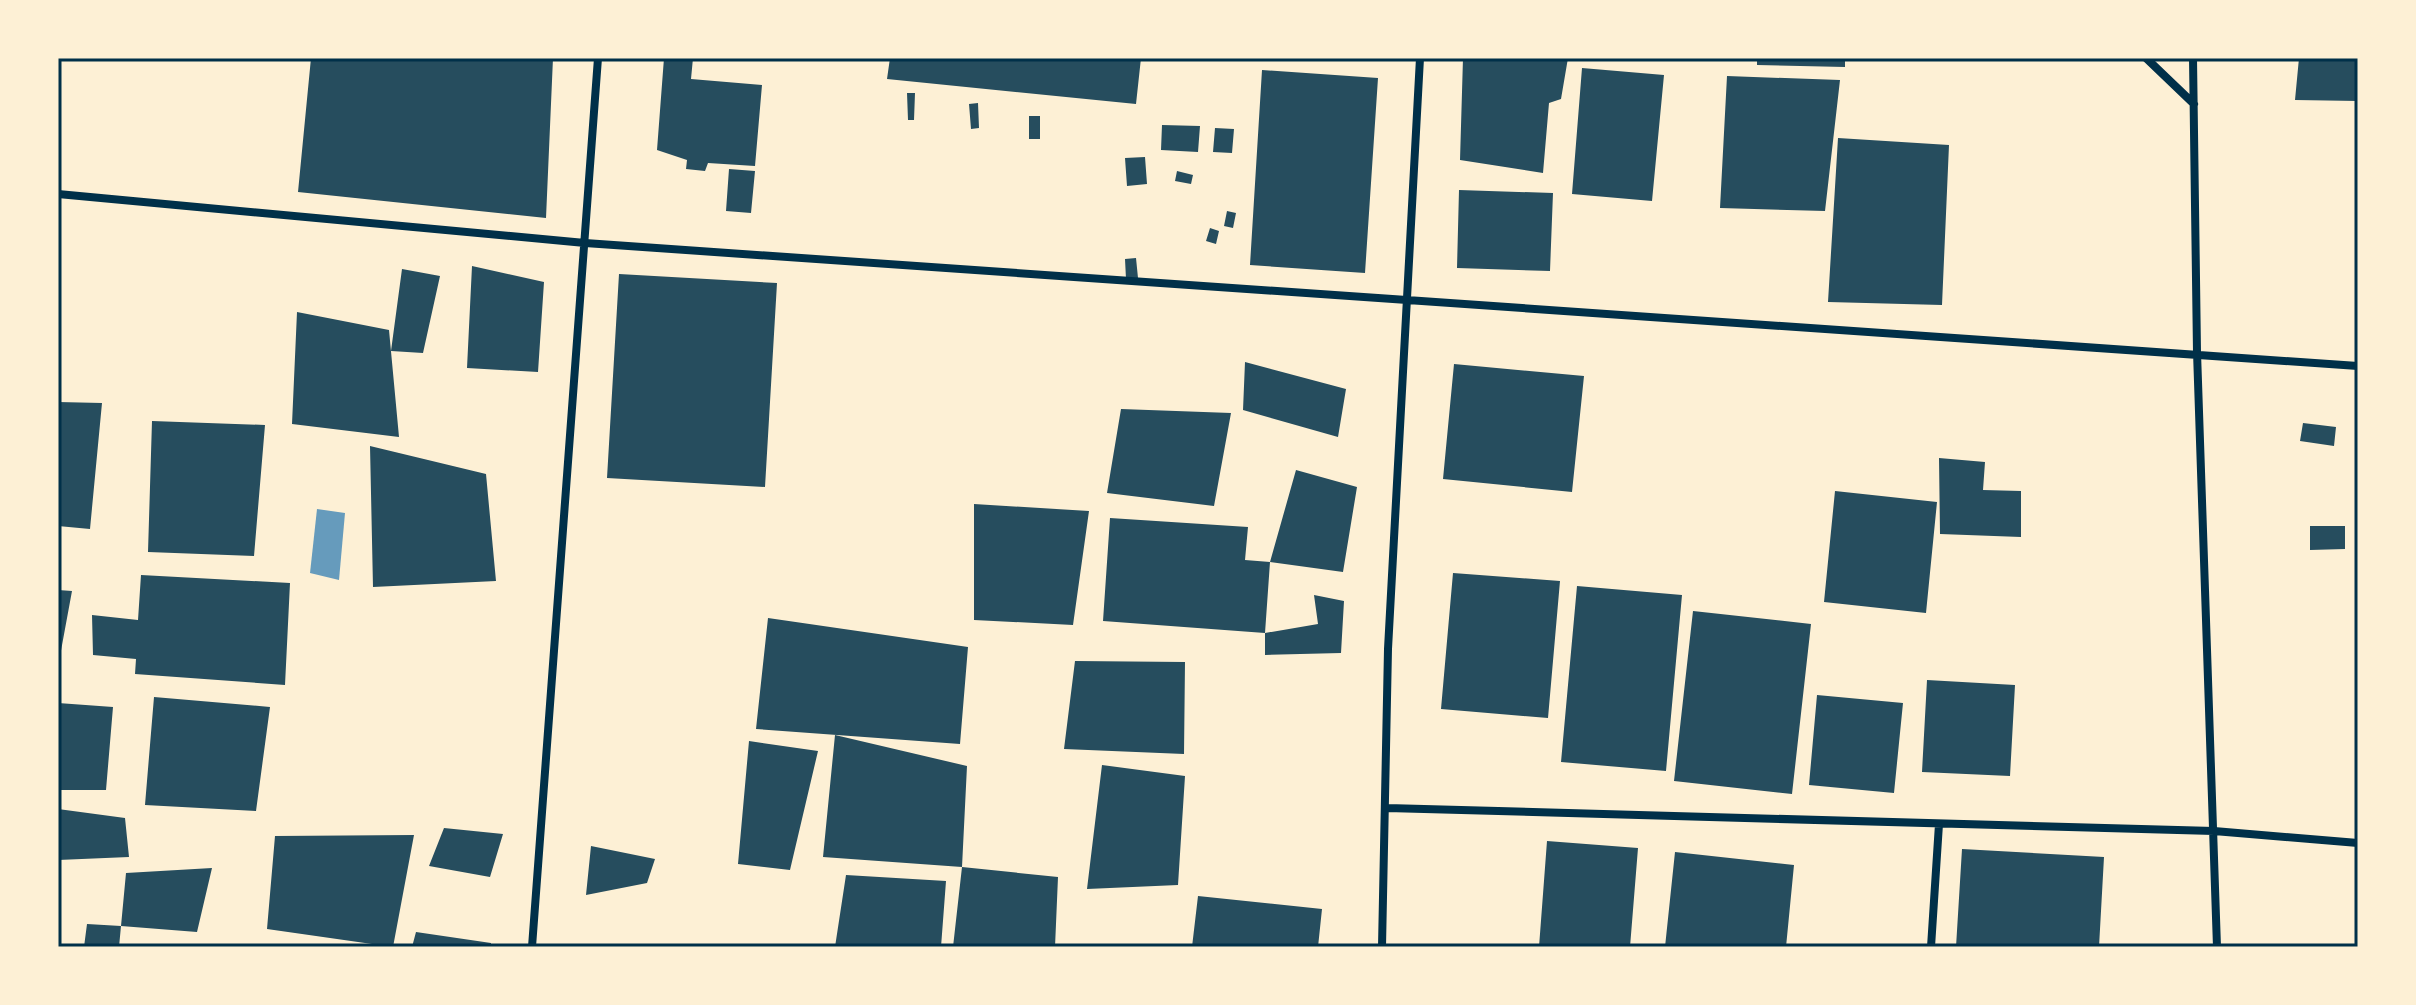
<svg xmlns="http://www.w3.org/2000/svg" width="2416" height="1005" font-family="'PT Sans Narrow',sans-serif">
  <rect width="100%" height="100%" fill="#fdf0d5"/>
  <path fill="#669bbc" d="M317,509L345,513L339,580L310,573Z"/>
  <path fill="#264d5e" d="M311,58H553L546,218L298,192Z
    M664,58H693L691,79L762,85L755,166L708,163L705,171L686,169L687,160L657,150Z
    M890,58H1141L1136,104L887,79Z
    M1463,58H1568L1561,99L1549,103L1543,173L1460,160Z
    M1757,58H1845V67L1757,65Z
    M2299,58H2358V101L2295,100Z
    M1582,68L1664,75L1652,201L1572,194Z
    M1262,70L1378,78L1365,273L1250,265Z
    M1727,76L1840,80L1825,211L1720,208Z
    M907,93H915L914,120H908Z
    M978,103L979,128L971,129L969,104Z
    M1029,116H1040V139H1029Z
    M1162,125L1200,126L1198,152L1161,150Z
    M1215,128L1234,129L1232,153L1213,152Z
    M1838,138L1949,145L1942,305L1828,302Z
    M1145,157L1147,184L1127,186L1125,158Z
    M729,169L755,171L751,213L726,211Z
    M1177,171L1193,175L1191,184L1175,181Z
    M1459,190L1553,193L1550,271L1457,268Z
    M1227,211L1236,213L1233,228L1224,226Z
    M1210,228L1219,231L1216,244L1206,241Z
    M1136,258L1138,278L1126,279L1125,259Z
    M472,266L544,282L538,372L467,368Z
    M402,269L440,276L423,353L391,351Z
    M619,274L777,283L765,487L607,478Z
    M297,312L389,330L399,437L292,424Z
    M1245,362L1346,389L1338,437L1243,410Z
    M1454,364L1584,376L1572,492L1443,479Z
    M58,402L102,403L90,529L58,526Z
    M1121,409L1231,413L1214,506L1107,493Z
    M152,421L265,425L254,556L148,552Z
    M2303,423L2336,427L2334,446L2300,441Z
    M370,446L486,474L496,581L373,587Z
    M1939,458L1985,462L1983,490L2021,491V537L1940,534Z
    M1296,470L1357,487L1343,572L1270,562Z
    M1835,491L1937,502L1926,613L1824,602Z
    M974,504L1089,511L1073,625L974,620Z
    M1110,518L1248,527L1245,560L1270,562L1265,633L1318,624L1314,595L1344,601L1341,653L1265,655V633L1103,621Z
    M2310,526H2345V549L2310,550Z
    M1453,573L1560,581L1548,718L1441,709Z
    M141,575L290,583L285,685L135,674L136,659L93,655L92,615L138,620Z
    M1577,586L1682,595L1666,771L1561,762Z
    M58,590L72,591L60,656H58Z
    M1693,611L1811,624L1792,794L1674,781Z
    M768,618L968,647L960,744L756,729Z
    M1075,661L1185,662L1184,754L1064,749Z
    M1927,680L2015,685L2010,776L1922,772Z
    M1817,695L1903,703L1894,793L1809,785Z
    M154,697L270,707L256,811L145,805Z
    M58,703L113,707L106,790H58Z
    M835,735L967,766L962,867L823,857Z
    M749,741L818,751L790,870L738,864Z
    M1102,765L1185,776L1178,885L1087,889Z
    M58,809L125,818L129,857L58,860Z
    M444,828L503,834L490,877L429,866Z
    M414,835L393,947L267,929L275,836Z
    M1547,841L1638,848L1630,947H1539Z
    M591,846L655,859L647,883L586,895Z
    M1962,849L2104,857L2099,947H1956Z
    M1675,852L1794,865L1786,947H1665Z
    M962,867L1058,877L1055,947H953Z
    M212,868L197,932L121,926L119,947H84L87,924L121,926L126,873Z
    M846,875L946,881L941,947H835Z
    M1198,896L1322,909L1318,947H1192Z
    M416,932L491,943V947H412Z"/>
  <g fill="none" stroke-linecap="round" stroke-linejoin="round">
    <path stroke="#003049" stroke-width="8" d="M2146,58L2194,104
      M2193,58L2197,352L2217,947
      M58,194L585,243L2358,366
      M1387,808L2214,831L2358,843
      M532,947L598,58
      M1382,947L1388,649L1420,58
      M1931,947L1939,824"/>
  </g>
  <rect width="2416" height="1005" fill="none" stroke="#fdf0d5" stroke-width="120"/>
  <rect x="60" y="60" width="2296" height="885" fill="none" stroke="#003049" stroke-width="3"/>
</svg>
